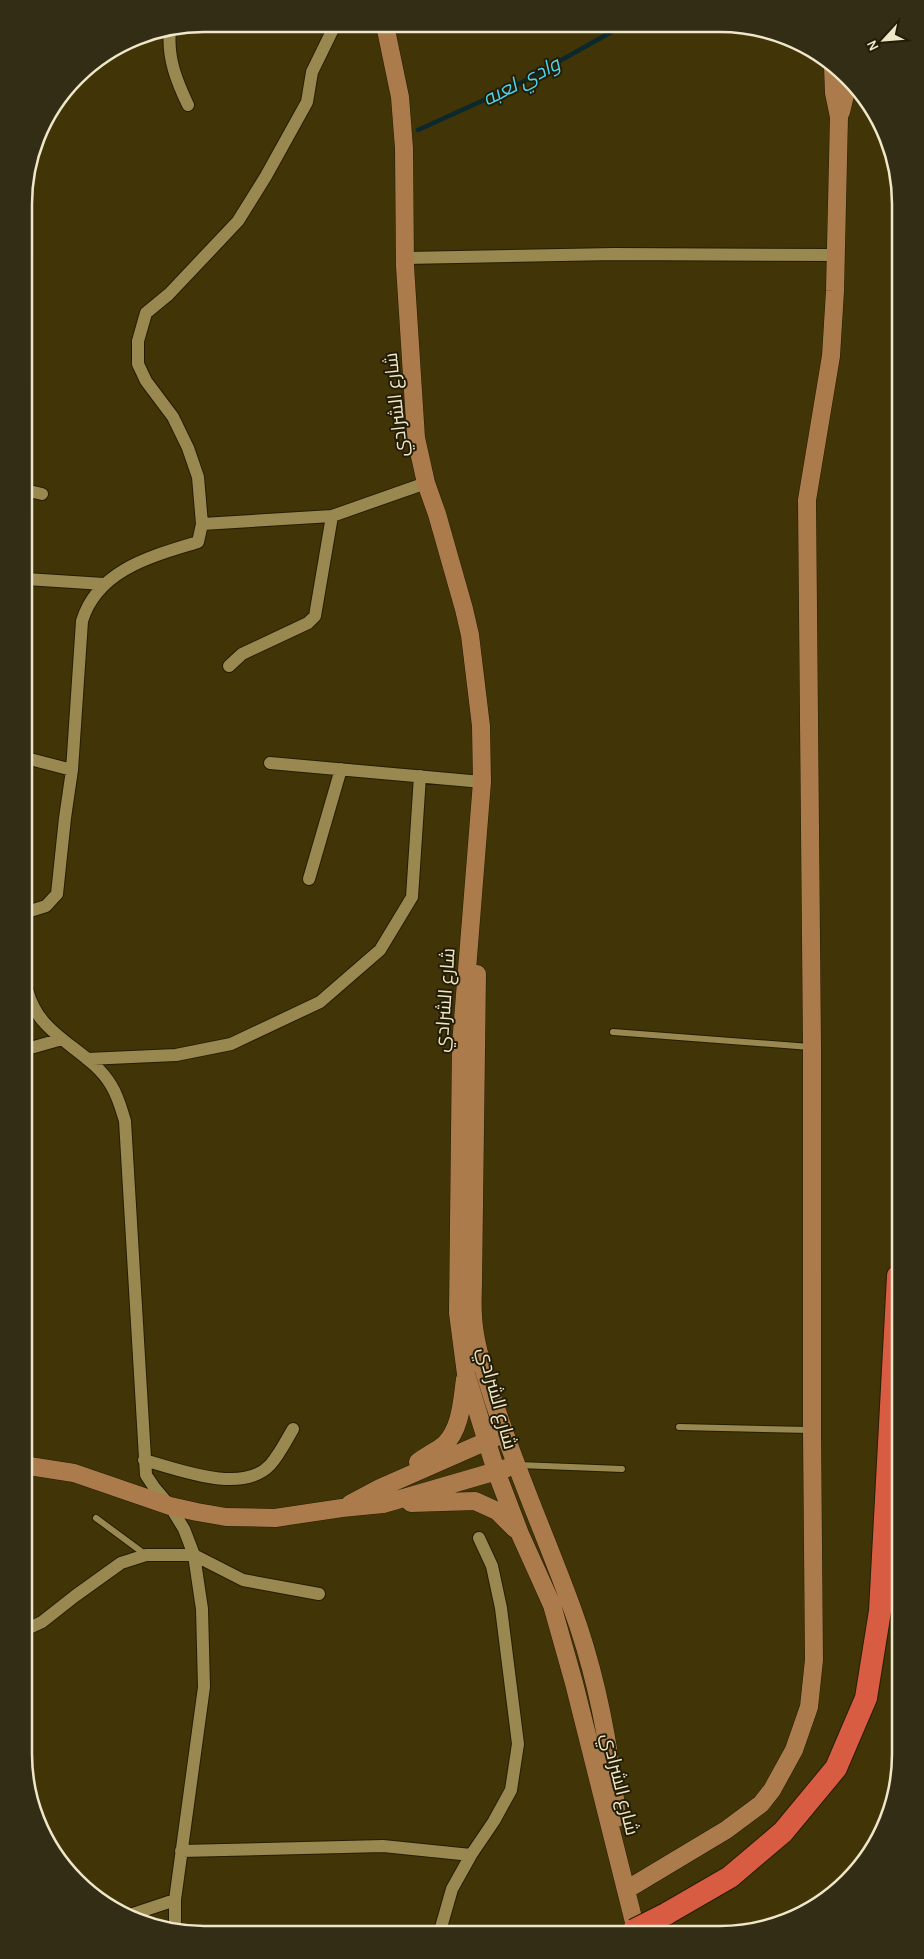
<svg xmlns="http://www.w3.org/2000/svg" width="924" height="1959" font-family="Karla,Cairo,sans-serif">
  <rect width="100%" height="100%" fill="#413507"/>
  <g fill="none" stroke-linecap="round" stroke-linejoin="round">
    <path stroke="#0b282e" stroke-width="4.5" d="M418,130L517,85L622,26"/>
    <defs>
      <path id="lane" d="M613,1032L810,1047
        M679,1427L810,1430
        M519,1465L622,1469
        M96,1518L146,1555"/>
      <path id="street" d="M170,30C167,58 177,82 188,105
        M405,258L614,254L836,255
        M25,490L42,494
        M202,524L332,516L426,483
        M26,579L104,584
        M229,666L242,654L308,623L315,616L332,516
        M26,758L72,770
        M270,763L482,782
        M309,879L341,769
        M27,912L46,906L57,894L65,818L72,770L82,621C98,569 153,556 198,542L202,524L198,477L188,448L173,417L146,381L138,364V341L146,313L169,294L238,221L266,176L307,102L312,72L335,25
        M27,990C30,1000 36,1013 43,1021C63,1045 95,1058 111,1085C118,1096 121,1108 125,1121L146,1475L154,1487L170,1506L184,1529L194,1555L202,1609L204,1687L175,1900V1932
        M27,1049L62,1039
        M87,1059L176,1055L231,1044L320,1002L380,950L412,897L420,776
        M144,1460C177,1469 242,1495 270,1465C279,1455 286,1441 293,1429
        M29,1628L42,1622L75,1596L121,1563L146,1555H194L243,1580L319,1594
        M181,1851L383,1846L471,1855
        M133,1914L175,1900
        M440,1931L452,1889L471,1855L494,1821L511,1790L518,1744L501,1608L492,1566L479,1538"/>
      <path id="secondary" d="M385,25L400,97L404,148L405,266L416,438L426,483L437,514L464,609L470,635L481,726L482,782L461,1045L458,1313L466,1374L496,1471L520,1534L552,1605L574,1683L636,1930
        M841,112L845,95L846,77
        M477,974L473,1281C473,1292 472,1304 473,1315C474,1343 484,1370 492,1396C515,1468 546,1537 572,1608C597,1676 610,1746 617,1818
        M418,1462C426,1456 436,1451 444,1445C461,1429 462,1401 465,1379
        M29,1466L74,1473L170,1506L197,1512L226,1517L275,1518L342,1508L383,1504L507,1468
        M411,1503L475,1501L497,1511L515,1529
        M350,1504L380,1488L496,1437
        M626,1890L726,1830L761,1804L772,1790L794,1750L809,1707L814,1660L812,1430V1047L807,500L831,356L835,291L839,117L834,93L833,66"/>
      <path id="highway" d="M666,1914L730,1877L783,1832L836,1768L866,1698L880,1611L898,1276"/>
    </defs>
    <use href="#lane" stroke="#251d00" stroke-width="8"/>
    <use href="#street" stroke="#251d00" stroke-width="14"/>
    <use href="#secondary" stroke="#251d00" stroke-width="19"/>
    <use href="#highway" stroke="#251d00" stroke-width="24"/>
    <use href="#lane" stroke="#99884f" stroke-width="6"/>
    <use href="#street" stroke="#99884f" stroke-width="12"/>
    <use href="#secondary" stroke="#ac7b4b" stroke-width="18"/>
    <use href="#highway" stroke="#d75c42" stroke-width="22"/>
    <defs>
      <path id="highway-bridge" d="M634,1930L666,1914"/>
    </defs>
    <use href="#highway-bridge" stroke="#251d00" stroke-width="24" stroke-linecap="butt"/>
    <use href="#highway-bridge" stroke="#d75c42" stroke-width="22"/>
  </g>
  <g text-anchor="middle" stroke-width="4" stroke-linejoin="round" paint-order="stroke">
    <g font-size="19" fill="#f0e7ca" stroke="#241d06">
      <text transform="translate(395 405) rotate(-96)" y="7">شارع الشرادي</text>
      <text transform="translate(444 1000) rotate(-86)" y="7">شارع الشرادي</text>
      <text transform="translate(498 1398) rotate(75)" y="7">شارع الشرادي</text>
      <text transform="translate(621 1784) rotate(76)" y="7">شارع الشرادي</text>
    </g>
    <g font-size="20" font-style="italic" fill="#4cd3ee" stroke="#241d06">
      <text transform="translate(521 81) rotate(-27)" y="7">وادي لعبه</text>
    </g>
  </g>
  <path d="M0 0H924V1959H0ZM204 32H720A172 172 0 0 1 892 204V1754A172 172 0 0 1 720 1926H204A172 172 0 0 1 32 1754V204A172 172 0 0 1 204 32Z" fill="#342d16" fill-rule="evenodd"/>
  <path fill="none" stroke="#f0e7ca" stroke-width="2.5" d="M204 32H720A172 172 0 0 1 892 204V1754A172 172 0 0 1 720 1926H204A172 172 0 0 1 32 1754V204A172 172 0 0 1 204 32Z"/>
  <g transform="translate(884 40) rotate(244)" stroke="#241d06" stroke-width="4" paint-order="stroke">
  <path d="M0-4L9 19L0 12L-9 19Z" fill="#f0e7ca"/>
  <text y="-8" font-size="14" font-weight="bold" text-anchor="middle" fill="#f0e7ca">N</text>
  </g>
</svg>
